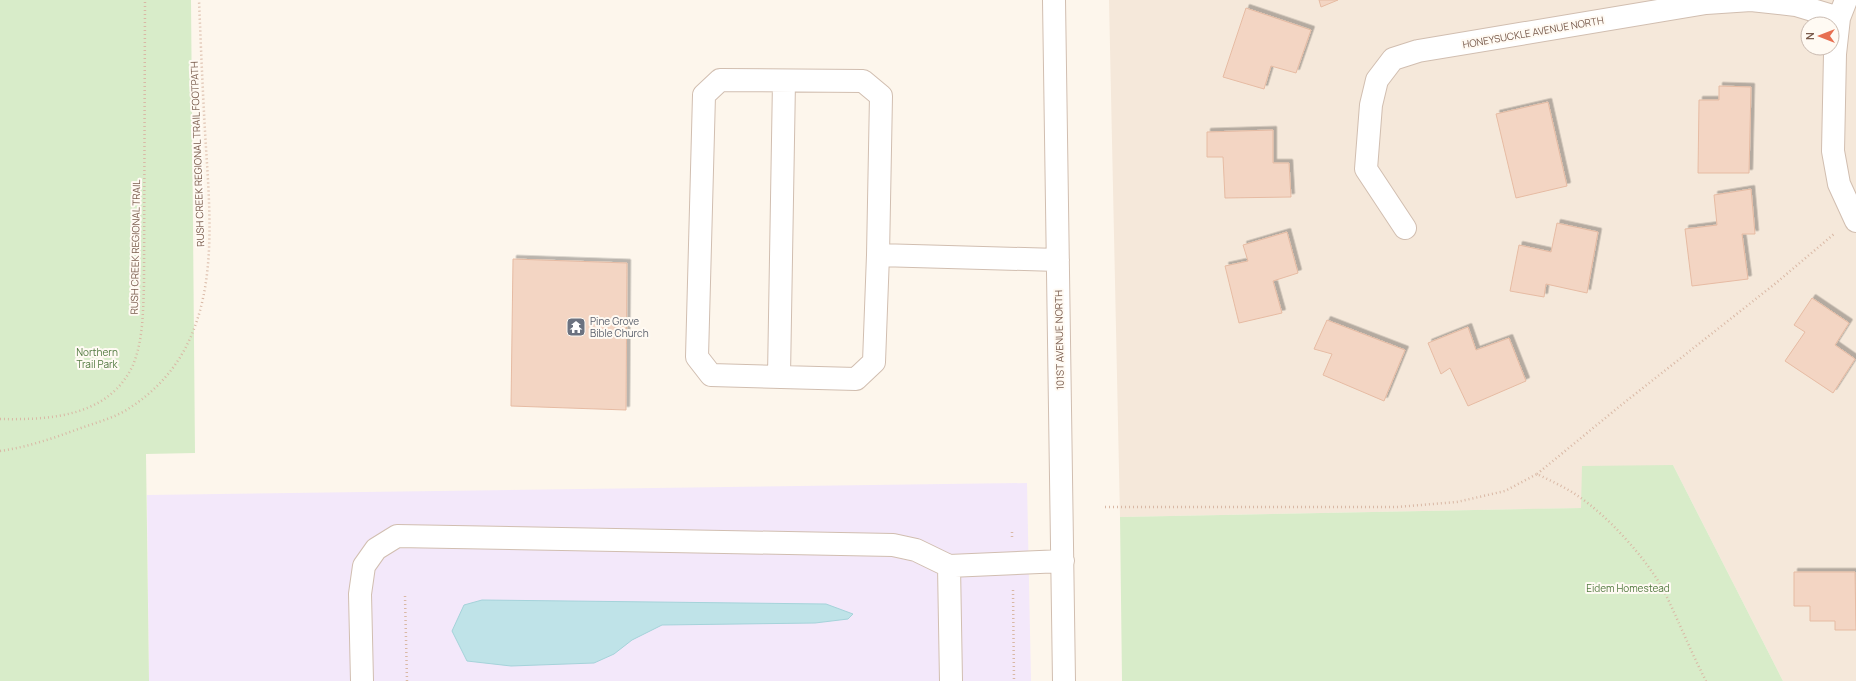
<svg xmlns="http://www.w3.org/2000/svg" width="1856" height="681" font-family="Manrope,sans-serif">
  <defs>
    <filter id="shadow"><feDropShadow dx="3.5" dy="-3.5" stdDeviation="0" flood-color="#0004"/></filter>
  </defs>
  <rect width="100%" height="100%" fill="#fdf6ec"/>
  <path fill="#f5e8da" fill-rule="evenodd" d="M1109,0H1856V681H1783L1673,465L1582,508L1120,517ZM1808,24H1832V48H1808Z"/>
  <path fill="#f3e8fa" d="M1027,483L1031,681H149L147,495Z"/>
  <path fill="#d8ecc9" d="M0,0H191L195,453L146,454L149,681H0Z
    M1673,465L1783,681H1122L1120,517L1581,508L1582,466Z"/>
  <path fill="#bfe3e8" stroke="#a5d3da" d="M482,600L826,604L853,614L848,619L815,623L662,625L632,640L614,654L594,663L511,666L467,661L452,631L464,605Z"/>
  <path fill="#f3d5c3" stroke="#e6bba3" filter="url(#shadow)" d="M1319,0H1338L1321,7Z
    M1246,8L1311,30L1296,73L1271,66L1264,89L1223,77Z
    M1719,86L1751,87L1749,173H1698L1699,100H1719Z
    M1548,102L1567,186L1516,198L1496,114Z
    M1273,130V163H1289L1291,197L1225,198L1223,157H1207V132Z
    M1751,189L1755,234H1742L1748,279L1692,286L1685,229L1717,225L1714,195Z
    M1557,223L1598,232L1587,293L1546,284L1544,297L1510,291L1519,245L1551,252Z
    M1287,232L1298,273L1273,281L1282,313L1239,323L1225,266L1248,261L1243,245Z
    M513,259L627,263L626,410L511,406Z
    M1812,298L1849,323L1835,345L1855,359L1833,393L1785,361L1805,332L1794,325Z
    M1327,320L1405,350L1384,401L1323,375L1332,354L1314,349Z
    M1468,327L1476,350L1509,338L1526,381L1468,406L1450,368L1441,374L1428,343Z
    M1794,572H1855L1856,630H1835V621H1810V606H1794Z"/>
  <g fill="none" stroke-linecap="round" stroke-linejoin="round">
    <defs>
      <path id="minor" d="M1054,0L1064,681
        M1846,0L1839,18L1835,54L1833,151L1839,184L1856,221
        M1405,228L1366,169L1371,105L1377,80L1393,59L1418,51L1706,3L1751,0L1796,5L1839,18
        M878,255L874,362L856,379L711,375L697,357L704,95L720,80L863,81L881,96L878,255L1058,260
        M779,376L784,81
        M949,566L951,681
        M362,681L360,594L364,566L376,549L397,536L893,545L916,550L949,566L1063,561"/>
    </defs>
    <use href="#minor" stroke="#d1beb0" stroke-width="24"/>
    <path stroke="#d9b8a5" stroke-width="2.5" stroke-dasharray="1 3" stroke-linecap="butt" d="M0,419C50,420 109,417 133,365C143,341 143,312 144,286L145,0
      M0,451C28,447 54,438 81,428C98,422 117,417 131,407C221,348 212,242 206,148C203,99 201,49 199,0
      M1537,474L1620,406L1776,283L1834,234
      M1105,507H1397L1457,502L1505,491L1537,474C1551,481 1565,487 1578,496C1608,516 1648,560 1665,593C1679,622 1691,652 1706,681
      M1012,532V539
      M1013,590L1014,681
      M405,596L407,681"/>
    <use href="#minor" stroke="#fff" stroke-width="22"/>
  </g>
  <defs>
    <symbol id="temple-square" viewBox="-11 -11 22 22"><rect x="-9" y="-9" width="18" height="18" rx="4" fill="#6b7280" stroke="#fffaf3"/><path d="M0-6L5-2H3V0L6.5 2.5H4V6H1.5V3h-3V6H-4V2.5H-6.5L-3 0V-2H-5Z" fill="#fff"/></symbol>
  </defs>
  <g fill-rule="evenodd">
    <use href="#temple-square" x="565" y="316" width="22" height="22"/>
  </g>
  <g text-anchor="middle" stroke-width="4" stroke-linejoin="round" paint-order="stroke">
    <g font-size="10" fill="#7a5c4d" stroke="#fffaf3">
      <text transform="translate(1533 32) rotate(-10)" y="4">HONEYSUCKLE AVENUE NORTH</text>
      <text transform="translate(197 154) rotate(-92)" y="4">RUSH CREEK REGIONAL TRAIL FOOTPATH</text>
      <text transform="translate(135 247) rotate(-89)" y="4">RUSH CREEK REGIONAL TRAIL</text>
      <text transform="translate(1059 340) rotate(-91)" y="4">101ST AVENUE NORTH</text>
    </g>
    <g font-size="10" fill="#5b616d" stroke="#fffaf3" text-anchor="start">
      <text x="590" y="325">Pine Grove<tspan x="590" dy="12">Bible Church</tspan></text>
    </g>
    <g font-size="10" fill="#537a41" stroke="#fffaf3">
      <text x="97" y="356">Northern<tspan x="97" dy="12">Trail Park</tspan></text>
      <text x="1628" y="592">Eidem Homestead</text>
    </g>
  </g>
  <g transform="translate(1820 36) rotate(270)"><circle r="19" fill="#fffaf3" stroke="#cabbb1"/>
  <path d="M0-3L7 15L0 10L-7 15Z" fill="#e76f51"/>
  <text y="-6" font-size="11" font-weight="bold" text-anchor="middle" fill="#7a5c4d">N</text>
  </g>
</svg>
